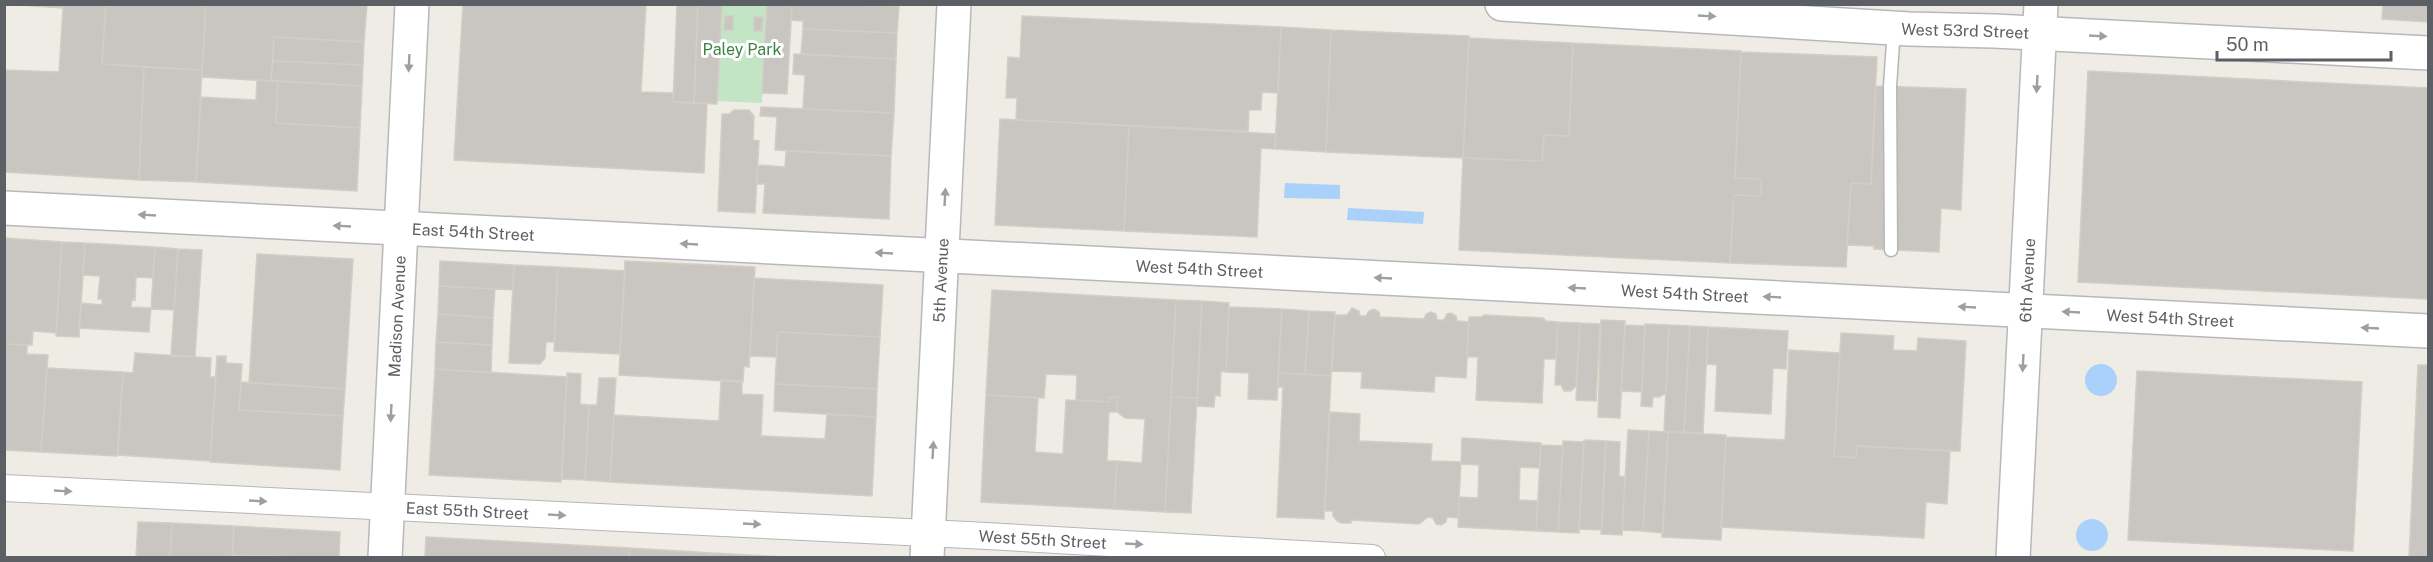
<svg xmlns="http://www.w3.org/2000/svg" width="2433" height="562" font-family="'Public Sans',sans-serif">
  <rect width="100%" height="100%" fill="#eeece4"/>
  <path fill="#c3e4c5" d="M722,5H767L762,103L717,101Z"/>
  <path fill="#a9d1f9" d="M1285,183L1340,185V199L1284,198Z
    M1348,208L1424,212L1423,224L1347,220Z
    M2085 380a16 16 0 1 1 32 0a16 16 0 1 1-32 0Z
    M2076 535a16 16 0 1 1 32 0a16 16 0 1 1-32 0Z"/>
  <path fill="#c9c6c2" stroke="#d2cec3" stroke-width="1.5" d="M4,4H106L102,64L144,67L139,180L4,172V70L59,72L63,8Z
    M106,4H206L202,70L102,64Z
    M206,4H367L364,42L274,37L271,81L202,77Z
    M463,4L646,5L641,92L673,93V102L707,103L704,173L454,160Z
    M677,4H698L694,103L673,102Z
    M698,4H722L717,104L694,103Z
    M767,4H792L787,94L762,93Z
    M792,4L899,6L897,33L803,29V21L791,20Z
    M2383,4H2428V22L2382,19Z
    M725,16H733V30H724Z
    M1022,16L1281,27L1278,93L1262,92L1261,110H1249L1248,131L1016,120L1017,98H1006L1008,57L1020,58Z
    M754,17H763L762,31H754Z
    M1281,27L1331,30L1326,152L1275,149Z
    M803,29L897,33L896,59L801,54Z
    M1331,30L1469,36L1463,158L1326,152Z
    M274,37L364,42L363,65L273,61Z
    M1469,38L1573,43L1569,136L1544,135L1542,161L1463,158Z
    M1573,43L1741,51L1735,178L1761,179V196L1734,195L1730,263L1459,250L1463,158L1542,161L1544,135L1569,136Z
    M1741,52L1877,57L1871,184L1851,183L1846,267L1730,263L1734,195L1761,196V179L1735,178Z
    M794,54L896,59L894,113L803,109L805,75L793,74Z
    M273,61L363,65L362,86L271,81Z
    M144,67L202,70L196,182L139,180Z
    M2088,71L2428,88V299L2078,282Z
    M257,80L278,81L276,123L360,128L357,191L196,182L201,97L256,100Z
    M278,81L362,86L360,128L276,123Z
    M1876,86L1966,89L1961,210L1941,208L1939,252L1874,249V246L1847,245L1851,183L1871,184Z
    M761,107L894,113L891,156L775,150L777,117L760,116Z
    M734,110H749L754,116L753,140L759,141L755,213L718,211L722,114H729Z
    M1000,119L1129,126L1124,231L995,225Z
    M1129,126L1276,134L1275,149L1261,148L1257,237L1124,231Z
    M786,151L891,156L889,219L763,213L765,184H757L758,165L785,167Z
    M4,238L62,242L56,333L33,331L32,345L4,344Z
    M62,242L85,243L79,337L56,336Z
    M85,243L155,247L153,278L136,277L135,300L132,299L131,307L151,308L149,332L79,328L81,303L102,305V299H98L100,276L83,275Z
    M155,247L178,249L174,310L151,309Z
    M178,249L202,250L195,357L171,356Z
    M257,254L353,259L345,389L249,383Z
    M440,261L514,265L513,290L439,286Z
    M625,261L755,267L749,367L744,366L743,382L619,375Z
    M514,265L558,267L554,342H546L545,358L540,364L509,363Z
    M558,267L625,271L620,354L554,351Z
    M754,278L883,285L880,337L778,332L776,357L750,356Z
    M439,286L495,289L493,318L438,314Z
    M992,290L1176,300L1165,512L1114,509L1117,461L1142,463L1145,419L1125,418L1117,412L1118,397H1109V402L1076,400L1077,375L1046,374L1044,398L986,395Z
    M1176,300L1202,301L1197,398L1171,397Z
    M1202,301L1229,303L1226,372L1221,371L1220,396L1215,395L1214,407L1197,406Z
    M1229,307L1282,309L1277,400L1248,399L1249,373L1226,372Z
    M1352,308L1359,311L1360,316H1366L1369,311L1374,309L1379,312L1380,317L1424,319L1426,314L1431,312L1436,314L1437,320H1444L1447,314L1451,313L1456,316L1457,321L1469,322L1466,378L1435,376L1434,392L1361,388L1362,372L1332,371L1335,315H1347Z
    M1282,309L1309,311L1305,374L1278,373Z
    M1309,311L1335,312L1331,376L1305,374Z
    M438,314L493,318L492,345L436,342Z
    M1484,315L1543,318L1546,321L1558,322L1556,359H1544L1542,403L1476,400L1478,357H1467L1469,317H1482Z
    M1601,320L1625,321L1620,418L1598,417Z
    M1558,322L1580,323L1576,386L1571,391H1564L1561,385H1555Z
    M1580,323L1600,324L1596,401L1576,400Z
    M1645,324L1669,325L1666,393L1659,397H1653L1652,407L1641,406Z
    M1625,325L1645,326L1642,392L1621,391Z
    M1669,325L1690,326L1684,432H1664Z
    M1690,326L1708,327L1703,433L1684,432Z
    M1708,327L1788,331L1786,369L1773,368L1771,414L1715,411L1717,365L1707,364Z
    M778,332L880,337L877,389L775,384Z
    M1841,333L1894,336L1893,350L1917,351L1918,338L1966,341L1960,451L1857,446L1856,458L1834,456Z
    M436,342L492,345L491,373L435,369Z
    M4,344L27,345V354L48,355L41,452L4,450Z
    M1789,350L1840,353L1834,456L1856,458L1857,446L1950,451L1947,504L1926,502L1924,538L1721,527L1726,437L1785,440Z
    M135,353L211,358L210,377H216L210,461L118,455L123,372L133,373Z
    M217,356H226V363L242,364L239,410L343,416L340,470L210,462Z
    M2418,365H2428V558H2409Z
    M47,368L123,372L117,456L41,452Z
    M435,369L567,377L561,482L429,475Z
    M2137,371L2362,382L2353,551L2128,540Z
    M567,373L581,374L580,404L589,405L585,480L562,479Z
    M1278,373L1331,376L1324,519L1277,517L1283,387H1278Z
    M599,378H616L610,482L585,480L589,405H597Z
    M721,380L742,381V394L763,395L761,436L825,439L827,414L876,417L872,496L610,482L614,415L719,421Z
    M241,382L345,389L343,416L239,410Z
    M775,384L877,389L876,417L774,411Z
    M986,395L1038,398L1035,452L1063,454L1066,400L1109,402V397H1118L1117,412H1109L1107,461H1117L1114,509L981,502Z
    M1171,397L1197,398L1191,513L1165,512Z
    M1330,412L1360,414L1359,441L1432,444L1431,461L1461,462L1458,518L1447,517L1446,522L1441,525L1436,524L1433,518L1428,517L1419,524L1351,520V523H1341L1337,521L1333,516V511H1325Z
    M1628,430L1649,431L1643,531L1622,530Z
    M1649,431L1668,432L1663,533L1643,531Z
    M1668,432L1726,435L1721,540L1662,537Z
    M1462,438L1541,443L1539,468L1520,467L1519,500L1538,501L1536,531L1458,527L1459,497L1478,498L1479,465L1461,464Z
    M1584,440L1606,441L1602,530L1579,529Z
    M1563,441L1584,442L1579,533L1558,532Z
    M1606,441L1620,442L1619,476L1625,477L1622,535L1601,534Z
    M1541,445L1563,446L1558,532L1536,531Z
    M138,522L172,523L170,558H136Z
    M172,523L234,526L232,558H170Z
    M234,526L340,532L339,558L232,555Z
    M426,537L630,548L629,558H425Z
    M630,548L712,553V558H629Z
    M712,553L807,558H712Z"/>
  <g fill="none" stroke-linecap="round" stroke-linejoin="round">
    <defs>
      <path id="service" d="M1891,250L1890,86L1894,29"/>
      <g id="minor">
        <path id="s1" d="M4,488L968,535L1372,558"/>
      </g>
      <g id="secondary">
        <path id="s2" d="M1502,4L1909,29L1994,31L2428,53"/>
        <path id="s3" d="M4,208L2428,331"/>
        <path id="s4" d="M385,558L412,4"/>
        <path id="s5" d="M927,558L954,4"/>
        <path id="s6" d="M2013,558L2041,4"/>
      </g>
    </defs>
    <use href="#service" stroke="#b5b6ba" stroke-width="15"/>
    <use href="#minor" stroke="#b5b6ba" stroke-width="28"/>
    <use href="#secondary" stroke="#b6b8bd" stroke-width="36"/>
    <use href="#service" stroke="#fff" stroke-width="12"/>
    <use href="#minor" stroke="#fff" stroke-width="26"/>
    <use href="#secondary" stroke="#fff" stroke-width="33"/>
  </g>
  <defs><path id="oneway-solid" d="M-6-.8H1V-3.2L6.5 0L1 3.2V.8H-6Z" transform="scale(1.5)"/></defs>
  <g fill="#9d9fa2">
    <use href="#oneway-solid" transform="translate(1707 16) rotate(3)"/>
    <use href="#oneway-solid" transform="translate(2098 36) rotate(3)"/>
    <use href="#oneway-solid" transform="translate(409 63) rotate(93)"/>
    <use href="#oneway-solid" transform="translate(2037 84) rotate(93)"/>
    <use href="#oneway-solid" transform="translate(945 197) rotate(-87)"/>
    <use href="#oneway-solid" transform="translate(147 215) rotate(-177)"/>
    <use href="#oneway-solid" transform="translate(342 226) rotate(-177)"/>
    <use href="#oneway-solid" transform="translate(689 244) rotate(-177)"/>
    <use href="#oneway-solid" transform="translate(884 253) rotate(-177)"/>
    <use href="#oneway-solid" transform="translate(1383 278) rotate(-177)"/>
    <use href="#oneway-solid" transform="translate(1577 288) rotate(-177)"/>
    <use href="#oneway-solid" transform="translate(1772 297) rotate(-177)"/>
    <use href="#oneway-solid" transform="translate(1967 307) rotate(-177)"/>
    <use href="#oneway-solid" transform="translate(2071 312) rotate(-177)"/>
    <use href="#oneway-solid" transform="translate(2370 328) rotate(-177)"/>
    <use href="#oneway-solid" transform="translate(2023 363) rotate(93)"/>
    <use href="#oneway-solid" transform="translate(391 413) rotate(93)"/>
    <use href="#oneway-solid" transform="translate(933 450) rotate(-87)"/>
    <use href="#oneway-solid" transform="translate(63 491) rotate(3)"/>
    <use href="#oneway-solid" transform="translate(258 501) rotate(3)"/>
    <use href="#oneway-solid" transform="translate(557 515) rotate(3)"/>
    <use href="#oneway-solid" transform="translate(752 524) rotate(3)"/>
    <use href="#oneway-solid" transform="translate(1134 544) rotate(3)"/>
  </g>
  <g text-anchor="middle" stroke-width="6" stroke-linejoin="round" paint-order="stroke">
    <g font-size="16" fill="#5c5f64" stroke="#fff">
      <text dy="6" stroke="none"><textPath href="#s2" startOffset="464">West 53rd Street</textPath></text>
      <text dy="6" stroke="none"><textPath href="#s3" startOffset="470">East 54th Street</textPath></text>
      <text dy="6" stroke="none"><textPath href="#s3" startOffset="1197">West 54th Street</textPath></text>
      <text dy="6" stroke="none"><textPath href="#s5" startOffset="278">5th Avenue</textPath></text>
      <text dy="6" stroke="none"><textPath href="#s6" startOffset="278">6th Avenue</textPath></text>
      <text dy="6" stroke="none"><textPath href="#s3" startOffset="1683">West 54th Street</textPath></text>
      <text dy="6" stroke="none"><textPath href="#s4" startOffset="242">Madison Avenue</textPath></text>
      <text dy="6" stroke="none"><textPath href="#s3" startOffset="2169">West 54th Street</textPath></text>
      <text dy="6" stroke="none"><textPath href="#s1" startOffset="464">East 55th Street</textPath></text>
      <text dy="6" stroke="none"><textPath href="#s1" startOffset="1040">West 55th Street</textPath></text>
    </g>
    <g font-size="16" fill="#3c8444" stroke="#fff">
      <text x="742" y="55">Paley Park</text>
    </g>
  </g>
  <rect width="2433" height="562" fill="none" stroke="#5c5f64" stroke-width="12"/>
  <path d="M2217 51v9h174v-9" fill="none" stroke="#5c5f64" stroke-width="3"/>
  <text x="2226" y="51" font-size="18" fill="#5c5f64" stroke="#ffffff" stroke-width="4.5" paint-order="stroke">50 m</text>
</svg>
